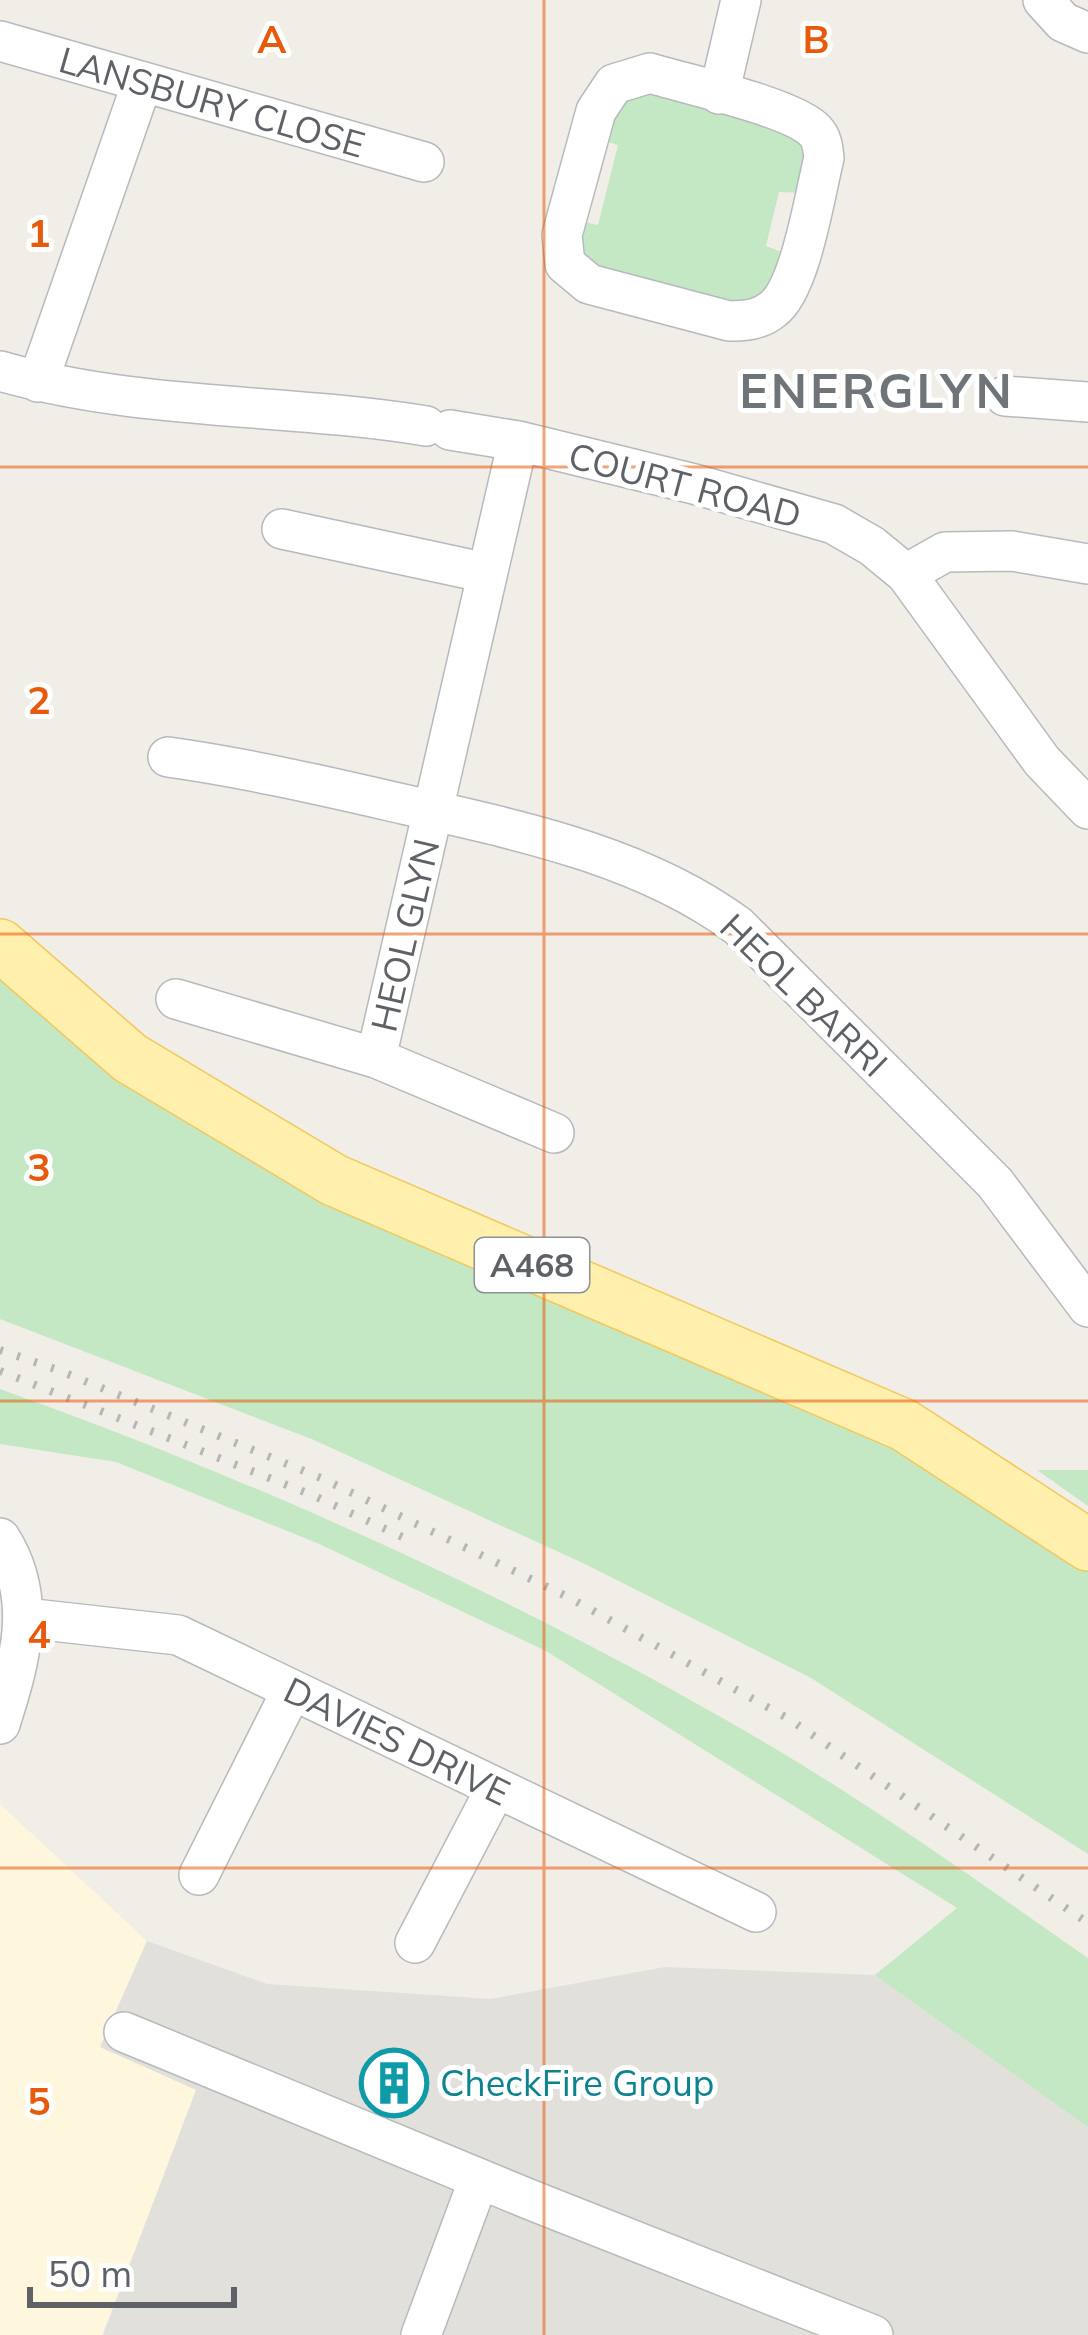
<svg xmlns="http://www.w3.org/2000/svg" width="1088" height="2335" font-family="Mulish,sans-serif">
  <rect width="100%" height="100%" fill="#f1eee7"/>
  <path fill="#fff6de" d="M0,1804L147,1941L100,2047L197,2089L102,2335H0Z"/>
  <path fill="#e2e0db" d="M958,1909L1088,1989V2335H103L196,2090L100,2047L147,1941L267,1984L491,1999L665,1967L875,1975Z"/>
  <path fill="#c4e8c3" d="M633,86L808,137L803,193L779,192L766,246L790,255L779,289L732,312L578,260L576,220L598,225L618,145L598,139Z
    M0,975L74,1034L937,1464L1079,1563L1088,1571V1854L811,1678L587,1565L314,1440L0,1319Z
    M0,1389C265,1484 526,1602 769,1745C879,1810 983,1885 1088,1958V2127L875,1975L957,1908L546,1651L317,1543L116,1462L0,1444Z
    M1037,1470H1088V1506Z"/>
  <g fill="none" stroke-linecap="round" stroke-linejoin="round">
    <defs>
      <path id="minor" d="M1043,0L1063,22L1088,33
        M0,41L424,162
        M650,73C685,84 793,107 815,131C822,138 823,148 824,158C815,193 801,288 773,309C760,320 745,321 729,321L589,284L565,264L562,235L596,111L614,84Z
        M719,94L741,0
        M0,371C139,411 285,403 426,426
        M38,382L142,83
        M1005,396L1088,402
        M450,430L518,441L694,484L834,524L872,546L906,574L1042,761L1088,809
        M282,529L487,573
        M906,574L945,552L1012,551L1088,564
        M168,757C247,768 324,786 403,804C517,830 642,855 738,926L995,1183L1088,1307
        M176,999L376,1058L554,1133
        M376,1058L518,441
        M0,1538C39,1598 20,1661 0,1724
        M25,1618L178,1635L756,1912
        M199,1875L292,1690
        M415,1943L496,1788
        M124,2032L531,2200L873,2335
        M421,2335L479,2179"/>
      <path id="major" d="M0,945L130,1058L334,1180L904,1425L1088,1545"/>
    </defs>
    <use href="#minor" stroke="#b7b9bd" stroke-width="42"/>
    <use href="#major" stroke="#f5c75b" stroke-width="54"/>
    <use href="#minor" stroke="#fff" stroke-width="39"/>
    <use href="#major" stroke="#fff0ad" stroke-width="51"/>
    <path stroke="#b5b6b7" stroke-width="8" stroke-dasharray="3 15" stroke-linecap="butt" d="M0,1350L58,1370L321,1478L568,1597L789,1719L1088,1923
      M0,1371L312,1495L411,1541"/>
  </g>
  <path fill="none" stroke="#e8590c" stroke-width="3" stroke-opacity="0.55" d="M544,0V2335M0,467H1088M0,934H1088M0,1401H1088M0,1868H1088"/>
  <defs>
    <symbol id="building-ring" viewBox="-11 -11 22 22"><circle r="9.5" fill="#fff" stroke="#0f9aa8" stroke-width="1.5"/><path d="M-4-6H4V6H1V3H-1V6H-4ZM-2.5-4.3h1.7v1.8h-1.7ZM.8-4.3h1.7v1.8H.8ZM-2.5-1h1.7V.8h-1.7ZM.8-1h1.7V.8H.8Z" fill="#0f9aa8"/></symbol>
  </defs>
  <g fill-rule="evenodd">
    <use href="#building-ring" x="356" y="2045" width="76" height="76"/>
  </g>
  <g text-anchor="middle" stroke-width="10" stroke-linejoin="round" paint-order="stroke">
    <rect fill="#fff" stroke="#8e9195" stroke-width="3" x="475" y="1238" width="114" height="54" rx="9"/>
    <g font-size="33" font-weight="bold" fill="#5e6267">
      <text x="532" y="1277">A468</text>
    </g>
    <g font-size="36" fill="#5e6267" stroke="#fff">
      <text transform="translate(212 102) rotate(16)" y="13">LANSBURY CLOSE</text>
      <text transform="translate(685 485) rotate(15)" y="13">COURT ROAD</text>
      <text transform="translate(405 935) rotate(-77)" y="13">HEOL GLYN</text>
      <text transform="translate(804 995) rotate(44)" y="13">HEOL BARRI</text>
      <text transform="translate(397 1741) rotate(26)" y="13">DAVIES DRIVE</text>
    </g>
    <g font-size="36" fill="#0d838f" stroke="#fff" text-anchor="start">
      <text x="440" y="2096">CheckFire Group</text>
    </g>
    <g font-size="48" font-weight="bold" letter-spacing="3" fill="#6f7479" stroke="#fff">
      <text x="877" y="408">ENERGLYN</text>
    </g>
  </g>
  <g font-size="39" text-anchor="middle" font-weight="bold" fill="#e8590c" stroke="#fff" stroke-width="10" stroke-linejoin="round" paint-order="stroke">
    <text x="272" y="53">A</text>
    <text x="816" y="53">B</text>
    <text x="39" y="247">1</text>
    <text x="39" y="714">2</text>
    <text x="39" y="1181">3</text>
    <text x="39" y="1648">4</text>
    <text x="39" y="2115">5</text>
  </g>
  <path d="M30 2287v18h204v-18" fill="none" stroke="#5e6267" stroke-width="6"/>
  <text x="48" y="2287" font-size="36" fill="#5e6267" stroke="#ffffff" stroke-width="9" paint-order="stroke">50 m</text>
</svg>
